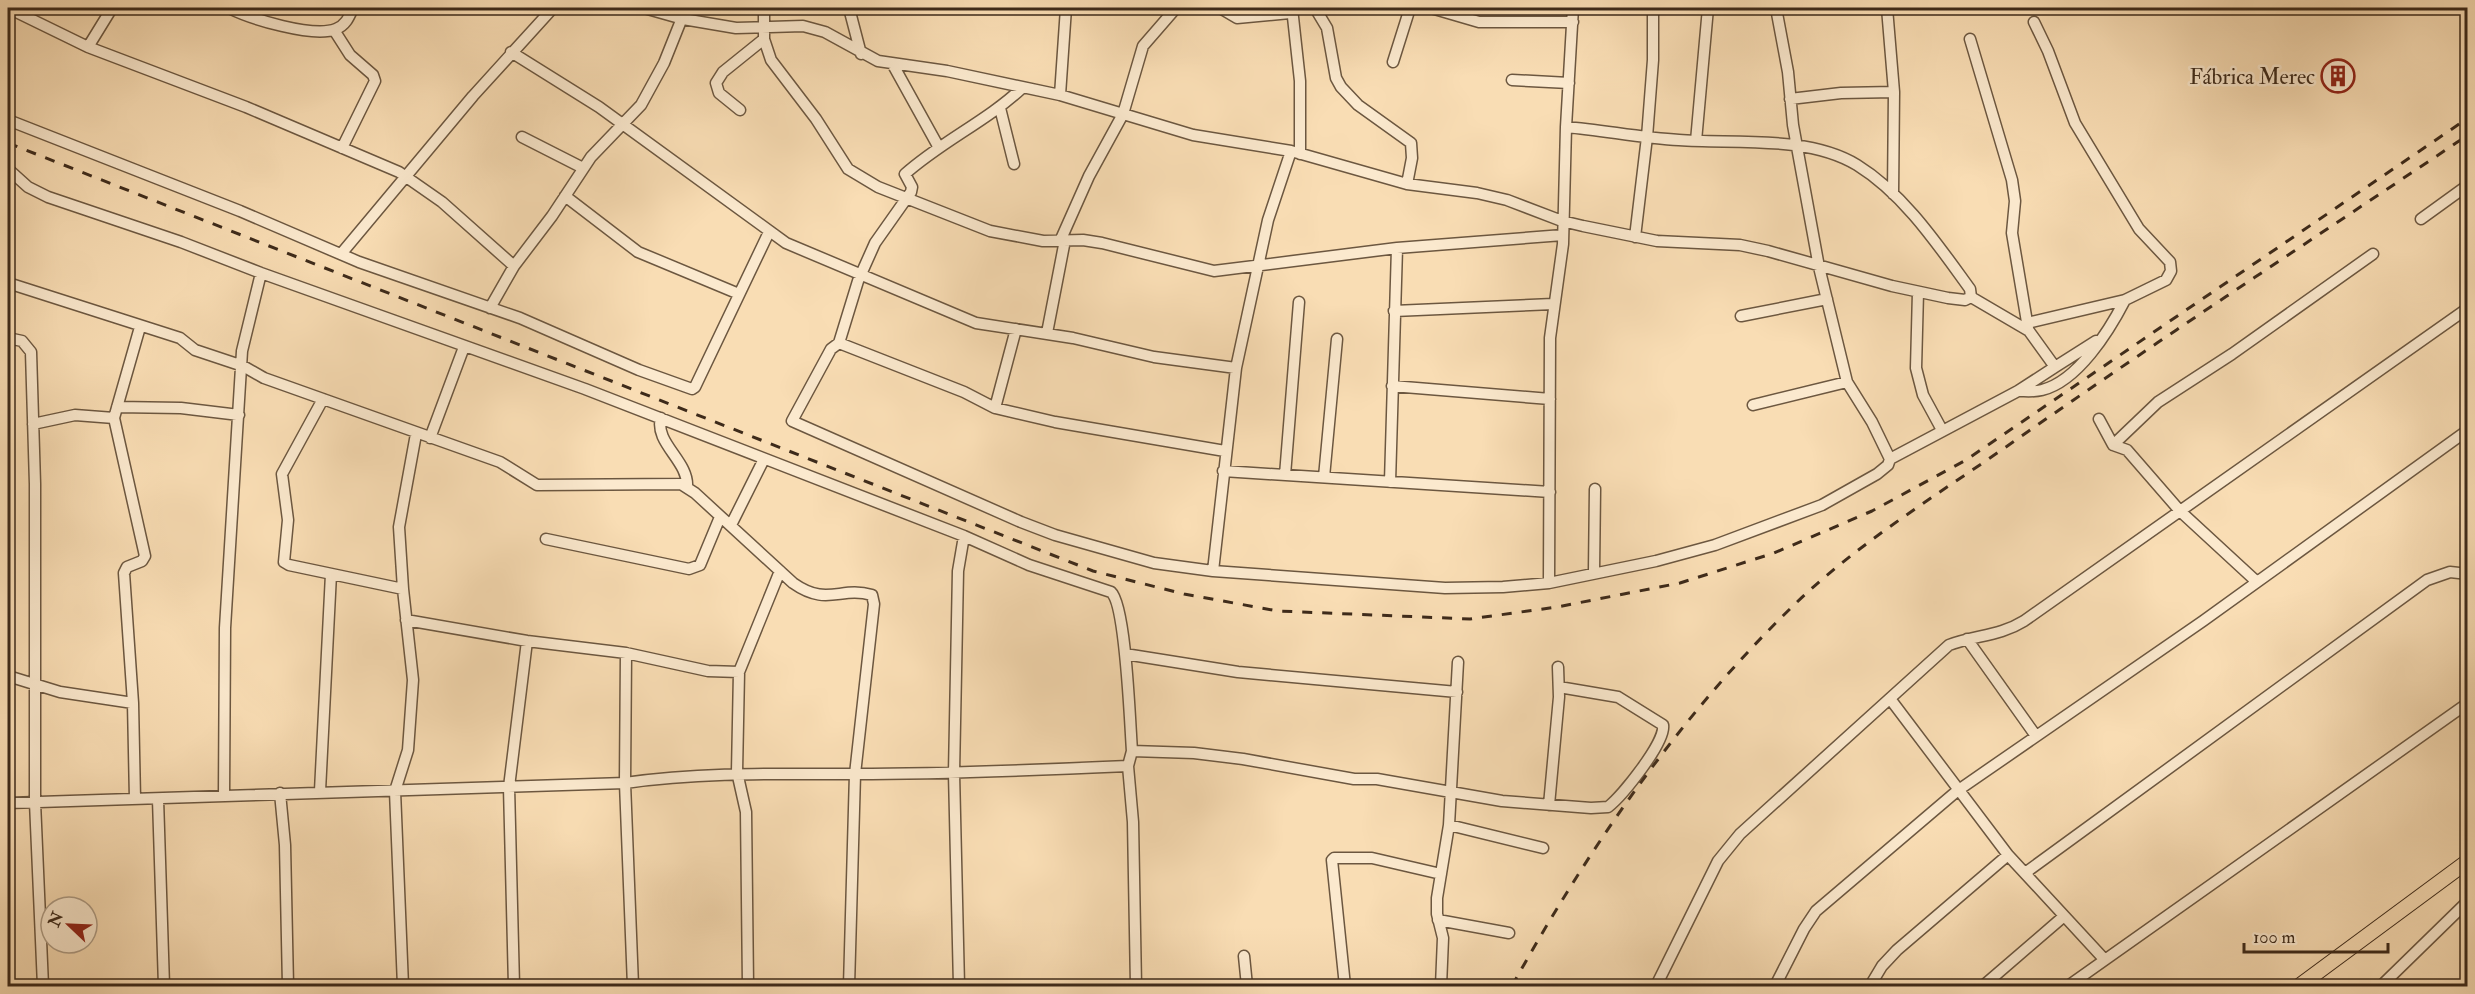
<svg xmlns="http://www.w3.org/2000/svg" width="2475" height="994" font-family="'IM FELL Double Pica',serif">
  <rect width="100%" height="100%" fill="#f9ddb4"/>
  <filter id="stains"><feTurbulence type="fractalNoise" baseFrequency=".00333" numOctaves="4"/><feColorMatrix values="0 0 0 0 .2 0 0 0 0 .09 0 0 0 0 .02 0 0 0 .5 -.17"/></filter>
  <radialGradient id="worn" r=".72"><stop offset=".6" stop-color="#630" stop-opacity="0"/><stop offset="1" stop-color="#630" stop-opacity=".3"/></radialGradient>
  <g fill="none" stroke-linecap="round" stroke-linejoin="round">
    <defs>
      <path id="minor" d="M8,8L88,47L246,107L399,172L442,202L514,266
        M229,8C251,19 313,38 336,29C346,25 349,17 353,8
        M644,8L683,19L736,28L803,26L825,32L878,61L947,71L1060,95L1193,135L1291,151L1407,184L1477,193L1507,200L1562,221L1583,226L1657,241L1740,245L1768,251L1892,286L1948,298L1965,300L1971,297L2029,331L2055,367L2018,391L1890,459L1888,465L1877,474L1822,505L1715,545L1656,561L1549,583L1503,587L1445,588L1213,571L1154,563L1055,535L1021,522L792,421L831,349L839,343L858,281L875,243L911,192L912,187L905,174C942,141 987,121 1022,88
        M764,8V39L771,60L816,119L848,169L878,187L990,231L1043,241L1083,240L1102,243L1214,271L1397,248L1563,235
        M849,8L861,54
        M1220,8L1237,18L1290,13
        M1292,8L1300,81V154
        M1315,8L1327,28L1336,78L1341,87L1358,105L1411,143L1412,158L1407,184
        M1431,8L1479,22H1573
        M1776,8L1788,72L1793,125L1819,267L1847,382L1872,422L1890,459
        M1887,8L1894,92L1893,194
        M334,30L350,55L373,75L375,81L342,148
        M1970,39L2012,180L2015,201L2012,233L2028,328
        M88,47L112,8
        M511,52L599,107L786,243L976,323L1073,338L1154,357L1236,368
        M1393,62L1410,8
        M892,63L938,146
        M1512,80L1569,83
        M1060,95L1066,8
        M1790,99L1841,93L1894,92
        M1000,108L1014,164
        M740,110L719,93L716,83L723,72L764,39
        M8,120L240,211L359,262L520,318L639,370L692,389L695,387L769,232
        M1566,127C1603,130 1641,138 1679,140C1734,144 1808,135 1857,165C1904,194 1938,245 1970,289L1971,297
        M522,137L583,168
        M1696,141L1708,8
        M8,169L28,187L48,197L181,242L261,273L585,389L964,536L1029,565L1111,592C1126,605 1130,725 1132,751L1128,766L1133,822L1136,986
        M565,196L638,252L739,294
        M2421,219L2468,185
        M1635,237L1647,137L1653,60V8
        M1061,239L1089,176L1123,114L1143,46L1176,8
        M341,254L473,96L553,8
        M8,283L180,338L195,350L243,366L264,378L500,462L537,485L681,484L695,493L793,583C827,607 840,586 872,595L874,604L855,774L849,986
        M1918,292L1916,368L1923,395L1942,430
        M490,308L514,266L552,216L591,157L641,105L664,63L686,8
        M1394,311L1553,304
        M1741,316L1827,299
        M2027,323L2125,300L2166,280L2171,271L2170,262L2139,229L2075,123L2048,51L2034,22
        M1047,333L1065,240
        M8,338L22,341L31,352L35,484V802L43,986
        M839,343L964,392L995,408L1055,422L1225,451
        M2055,367L2096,341
        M1392,386L1550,399
        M2018,391C2026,391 2034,392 2042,390C2078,381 2109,331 2125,300
        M323,399L282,474L288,520L284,562L289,565L403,589
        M1753,405L1847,382
        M117,407L181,408L239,415
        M995,408L1016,329
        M661,418C654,443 689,461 687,487
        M2099,419L2113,445L2127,450L2180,511L2257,582
        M33,424L75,415L114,418
        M430,438L464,347
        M2113,445L2158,402L2232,354L2373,254
        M1223,471L1550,492
        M1285,475L1299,302
        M1324,477L1337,339
        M1390,482L1397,248
        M731,525L764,459
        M546,539L689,569L700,565L720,517
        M1213,571L1236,368L1268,220L1291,151
        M1594,572L1595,489
        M1549,583L1550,338L1563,244L1566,127L1573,8
        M406,620L527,641L626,653L708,671L739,672
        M1967,639L2036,736
        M626,653L625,783L633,986
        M1125,654L1238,672L1457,692
        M8,676L60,692L133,703
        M1891,700L2008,855L2104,959
        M1132,751L1194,753L1243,759L1354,779H1377L1502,801L1591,808L1608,807C1622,796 1666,742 1663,725L1618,697L1559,687
        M320,791L331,574
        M280,793L285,845L288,986
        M224,796L225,628L242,351L261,273
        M135,799L133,703L124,573L127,567L142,561L145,556L114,418L140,327
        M158,799L164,986
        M8,803L625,783C702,772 778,774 856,774C947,774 1038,770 1128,766
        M1549,805L1559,697L1558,667
        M1449,825L1543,848
        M2025,873L2427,580L2450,572L2468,574
        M1438,920L1509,933
        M1244,956L1247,986
        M403,986L395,791L408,750L413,680L403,589L399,527L416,434
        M514,986L509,787L527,641
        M748,986L746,812L737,772L739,672L780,571
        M959,986L954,773L958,571L964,536
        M1345,986L1332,860L1334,858H1372L1441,874
        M1441,986L1443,938L1437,914V898L1449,825L1458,662
        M1656,986L1718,861L1740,834L1949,645C1976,635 2000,636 2024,621L2468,308
        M1775,986L1804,929L1816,911L1957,791L2203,621L2468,430
        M1870,986L1882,966L1897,950L2008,855
        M1983,986L2063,917
        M2068,986L2468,703
        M2381,986L2465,904"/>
      <path id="major" d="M2299,986L2468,861"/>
    </defs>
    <use href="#minor" stroke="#6c5740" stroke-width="13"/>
    <use href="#major" stroke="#3d2a1a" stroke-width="16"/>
    <use href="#minor" stroke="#fbe9ce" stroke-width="10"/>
    <use href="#major" stroke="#f9ddb4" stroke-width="14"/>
    <path stroke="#3d2a1a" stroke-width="3" stroke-dasharray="10 10" stroke-linecap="butt" d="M8,143L1093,571L1184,594L1278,611L1470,619L1557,607L1680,583L1774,553L1872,511L1966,460L2468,118
      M1512,986C1588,849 1680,715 1794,605C1859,542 1939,494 2013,442C2163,337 2316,237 2468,135"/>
  </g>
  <defs>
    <symbol id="building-ring" viewBox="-11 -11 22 22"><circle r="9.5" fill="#fbe9ce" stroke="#8f2418" stroke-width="1.5"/><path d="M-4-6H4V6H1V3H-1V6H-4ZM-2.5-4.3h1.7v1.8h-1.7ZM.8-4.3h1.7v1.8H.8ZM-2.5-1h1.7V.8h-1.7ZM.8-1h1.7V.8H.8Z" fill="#8f2418"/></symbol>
  </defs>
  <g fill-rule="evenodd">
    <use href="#building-ring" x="2319" y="57" width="38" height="38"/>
  </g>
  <g text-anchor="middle" stroke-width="5" stroke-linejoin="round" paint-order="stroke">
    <g font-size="22" fill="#3d2a1a" stroke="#fbe9ce" text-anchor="end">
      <text x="2315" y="84">Fábrica Merec</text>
    </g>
  </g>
  <rect width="2475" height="994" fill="none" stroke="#f9ddb4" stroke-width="30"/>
  <rect x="9" y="9" width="2457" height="976" fill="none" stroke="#3d2a1a" stroke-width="3"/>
  <rect x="15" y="15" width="2445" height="964" fill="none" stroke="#3d2a1a" stroke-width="1.5"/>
  <g transform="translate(69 925) rotate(293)"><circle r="28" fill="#fbe9ce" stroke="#af9d86" stroke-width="1.5"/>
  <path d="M0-4.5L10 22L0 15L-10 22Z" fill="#8f2418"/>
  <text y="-9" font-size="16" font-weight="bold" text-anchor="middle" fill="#3d2a1a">N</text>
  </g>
  <path d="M2244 943v9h144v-9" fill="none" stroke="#3d2a1a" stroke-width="3"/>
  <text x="2253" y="943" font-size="18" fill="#3d2a1a" stroke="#fbe9ce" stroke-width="4.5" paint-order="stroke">100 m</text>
  <rect width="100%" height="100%" filter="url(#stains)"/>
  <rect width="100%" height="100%" fill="url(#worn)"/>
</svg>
